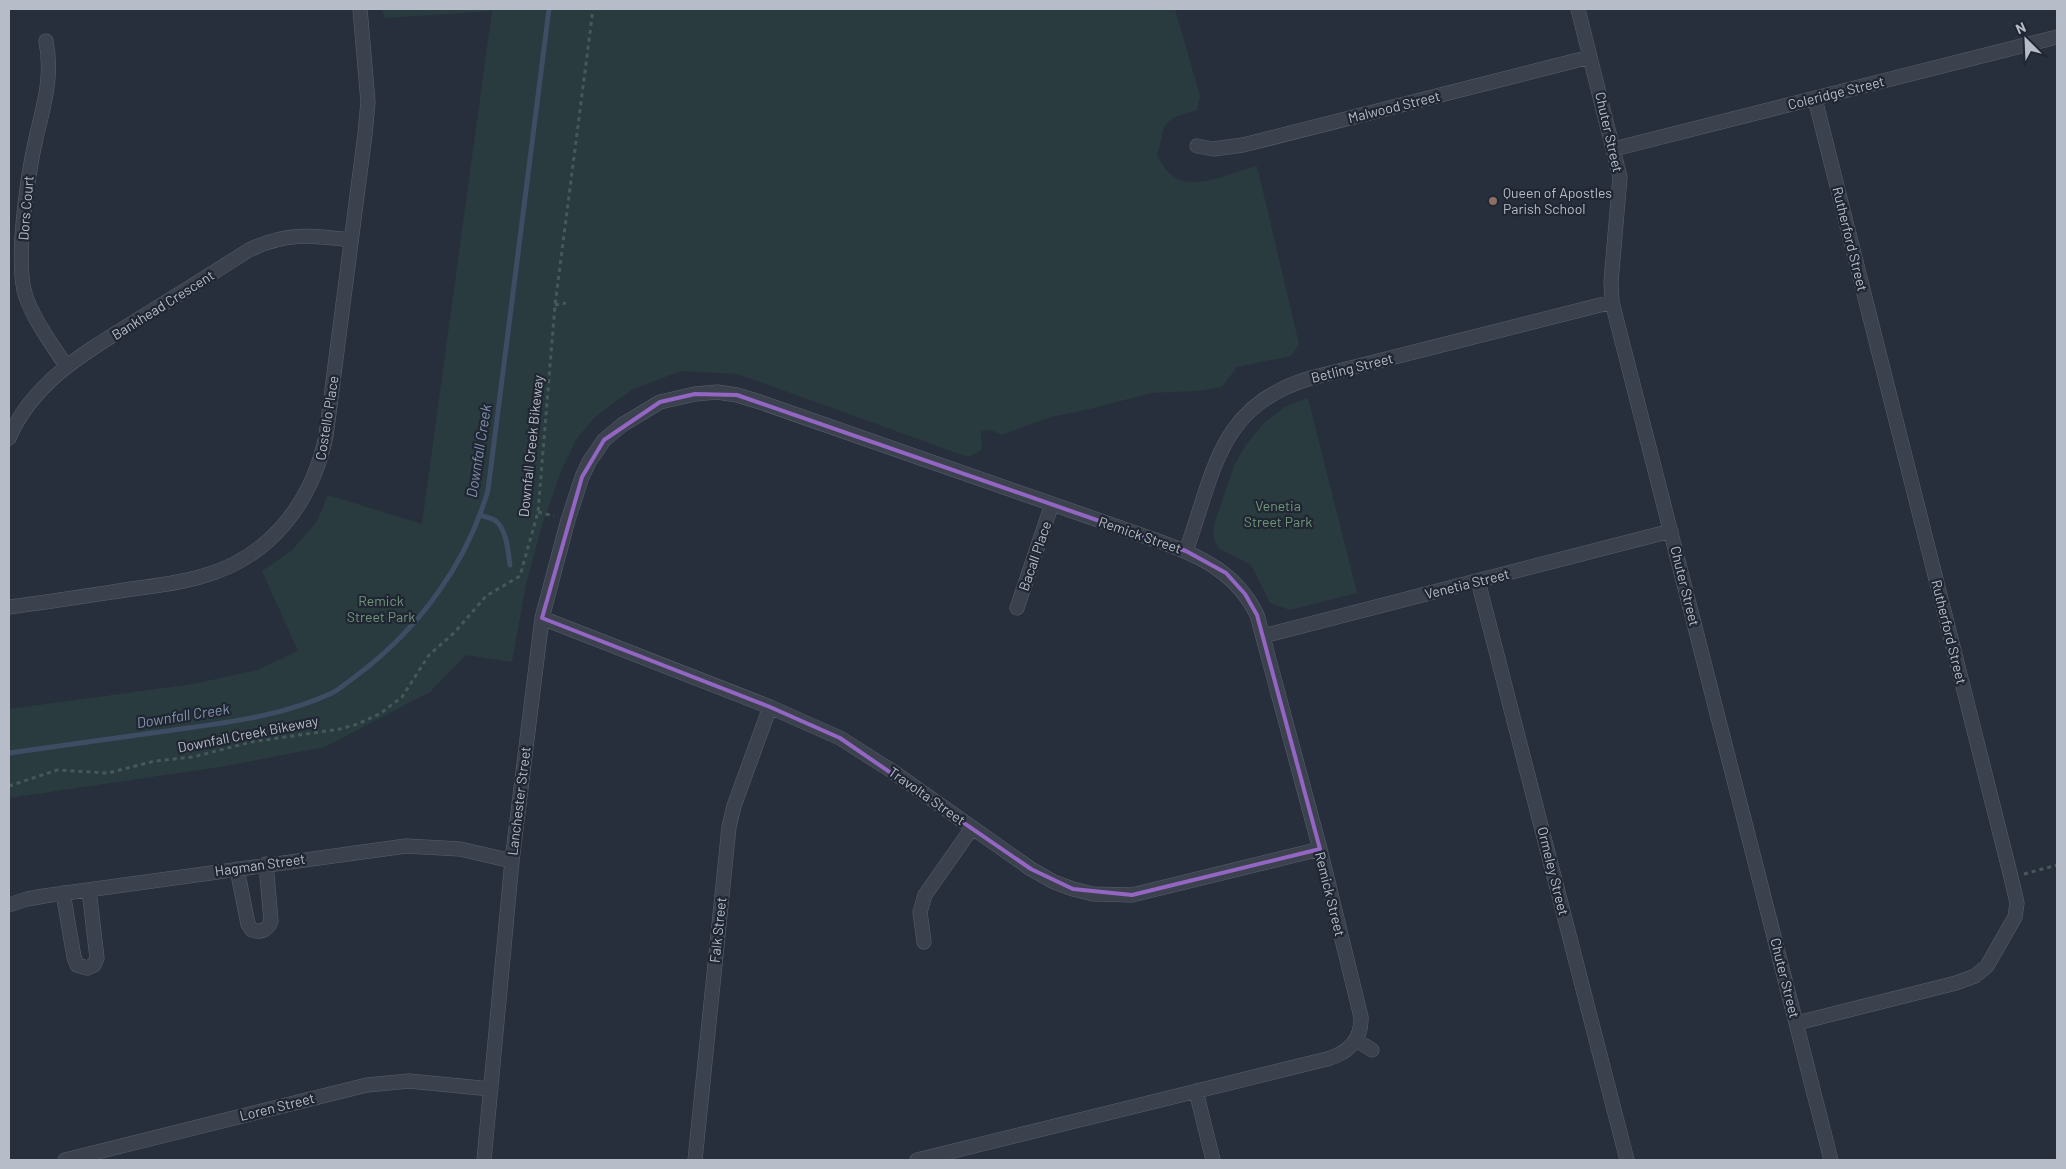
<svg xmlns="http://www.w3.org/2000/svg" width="2066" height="1169" font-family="Barlow,sans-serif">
  <rect width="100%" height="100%" fill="#272f3d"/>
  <path fill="#293b3e" d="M382,9H1175L1200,96L1197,110C1186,114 1166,117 1163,130C1161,138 1161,145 1157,153C1175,203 1221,175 1257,166L1299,344L1291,356L1237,367L1222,387L1197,391L1151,393L1094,408L1051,417L1002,435L991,430L981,431L982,450L968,457L738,374L681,371L633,389L595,417L577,438L562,469L543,522L526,584L512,662L466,655L430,692L325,747L220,767L9,798V709L193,684L257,670L298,651L262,571L292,550L317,521L328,495L422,524L492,11L385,18Z
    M1308,398L1357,593L1290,610L1270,603L1251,565L1218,548L1213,537L1214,525L1234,466L1245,446L1266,421L1285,407Z"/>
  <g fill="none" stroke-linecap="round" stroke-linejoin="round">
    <path stroke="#3e4c64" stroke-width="5" d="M480,515C485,517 492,518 496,521C507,531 508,551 510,565
      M9,753C61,746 114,738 167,731C222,723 281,717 332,693C342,688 351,679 360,673C420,627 467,563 488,490L549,9"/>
    <defs>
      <path id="street" d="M1578,9L1620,177L1611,282L1612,302L1831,1160
        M46,41C53,76 44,104 36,138C28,174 14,264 26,297C35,322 52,344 66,366
        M1197,146L1213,149L1243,145L1590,57
        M1614,149L2057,37
        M9,438C34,379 91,349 142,317C178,295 213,273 249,250C286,232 312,235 351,240
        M1186,551C1215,471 1218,405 1311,378L1612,302
        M1478,581L1627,1160
        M9,607C48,602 86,596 125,590C151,586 178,584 203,576C271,557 312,502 326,436L365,134L368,102L360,9
        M1017,608L1052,504
        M542,618L770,707L840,738L892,771L1031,869L1054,882L1073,889L1093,894L1132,895L1320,849
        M1263,636L1671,531
        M237,869L248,924L252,930C261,933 268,930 271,921L266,864
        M63,893L74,957L77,965L87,968L94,965L97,958L89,890
        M9,905L27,899L44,896L406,846L460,849L512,861
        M924,942L920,912L925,895L972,828
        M1797,1023L1956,983L1975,976L1987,966L2015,917L2017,903L2011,877L1815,99
        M1356,1040L1372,1050
        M1196,1091L1213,1160
        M65,1160L367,1085L409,1081L491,1089
        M484,1160L512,861L542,618L568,520L582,477L589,462L604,440L622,425L660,402L695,394L717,392L737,395L760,402L1161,542C1203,557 1237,574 1257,615L1320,849L1361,1017C1362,1040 1348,1053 1327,1059L917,1160
        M695,1160L729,827L734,806L770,707"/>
    </defs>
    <use href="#street" stroke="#595f6b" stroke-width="15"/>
    <path stroke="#47585b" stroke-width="3" stroke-dasharray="4 4" stroke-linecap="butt" d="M555,305L566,303
      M538,512L554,516
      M9,786L57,770L108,773L155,761L193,757L251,742L340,729L358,724L381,713L402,697L429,655L455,632L486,596L520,576L538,512L555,305L593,9
      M2024,874L2057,865"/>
    <use href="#street" stroke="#3b414d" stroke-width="14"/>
  </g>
  <path fill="none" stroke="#9366c3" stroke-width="4" stroke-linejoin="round" d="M695,394L737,395L1186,551L1226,573L1245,594L1257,615L1320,849L1132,895L1073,889L1031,869L840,738L770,707L542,618L582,477L604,440L660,402Z"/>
  <circle fill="#8d6e63" stroke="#202632" stroke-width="2" cx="1493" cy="201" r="5"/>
  <g text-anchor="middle" stroke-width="4.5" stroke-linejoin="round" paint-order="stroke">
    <g font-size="14" fill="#b7bdc8" stroke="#202632">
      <text transform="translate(1836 93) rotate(-14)" y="5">Coleridge Street</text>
      <text transform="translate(1394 107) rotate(-14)" y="5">Malwood Street</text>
      <text transform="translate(1609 132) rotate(77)" y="5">Chuter Street</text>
      <text transform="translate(26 208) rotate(-85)" y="5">Dors Court</text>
      <text transform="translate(1850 239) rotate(76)" y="5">Rutherford Street</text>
      <text transform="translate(163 305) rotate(-32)" y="5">Bankhead Crescent</text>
      <text transform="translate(1352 368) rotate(-14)" y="5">Betling Street</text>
      <text transform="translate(327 418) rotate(-81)" y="5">Costello Place</text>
      <text transform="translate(531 446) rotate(-84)" y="5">Downfall Creek Bikeway</text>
      <text transform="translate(1140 535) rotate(19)" y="5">Remick Street</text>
      <text transform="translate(1035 556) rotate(-71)" y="5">Bacall Place</text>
      <text transform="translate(1467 584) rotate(-14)" y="5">Venetia Street</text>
      <text transform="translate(1685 586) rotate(76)" y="5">Chuter Street</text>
      <text transform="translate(1949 632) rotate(76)" y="5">Rutherford Street</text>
      <text transform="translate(248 734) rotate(-11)" y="5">Downfall Creek Bikeway</text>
      <text transform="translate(927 796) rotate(35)" y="5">Travolta Street</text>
      <text transform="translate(519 801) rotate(-83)" y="5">Lanchester Street</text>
      <text transform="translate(260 865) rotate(-8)" y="5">Hagman Street</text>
      <text transform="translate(1553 871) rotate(76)" y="5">Ormeley Street</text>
      <text transform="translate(1330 894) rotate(76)" y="5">Remick Street</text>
      <text transform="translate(718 930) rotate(-84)" y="5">Falk Street</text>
      <text transform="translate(1785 978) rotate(76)" y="5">Chuter Street</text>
      <text transform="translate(277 1107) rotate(-14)" y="5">Loren Street</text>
    </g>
    <g font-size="14" fill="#b7bdc8" stroke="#202632" text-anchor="start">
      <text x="1503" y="198">Queen of Apostles<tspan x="1503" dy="16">Parish School</tspan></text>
    </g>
    <g font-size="14" fill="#70977b" stroke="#202632">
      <text x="1278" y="511">Venetia<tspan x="1278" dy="16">Street Park</tspan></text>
      <text x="381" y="606">Remick<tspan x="381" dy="16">Street Park</tspan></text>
    </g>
    <g font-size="15" font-style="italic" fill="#8192ad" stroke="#202632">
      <text transform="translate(479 451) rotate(-81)" y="5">Downfall Creek</text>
      <text transform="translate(183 716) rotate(-9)" y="5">Downfall Creek</text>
    </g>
  </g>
  <rect width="2066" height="1169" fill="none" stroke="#b7bdc8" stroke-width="20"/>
  <g transform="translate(2026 40) rotate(336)" stroke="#202632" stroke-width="4" paint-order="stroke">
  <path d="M0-4L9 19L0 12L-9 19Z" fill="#b7bdc8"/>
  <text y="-8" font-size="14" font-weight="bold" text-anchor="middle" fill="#b7bdc8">N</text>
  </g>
</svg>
